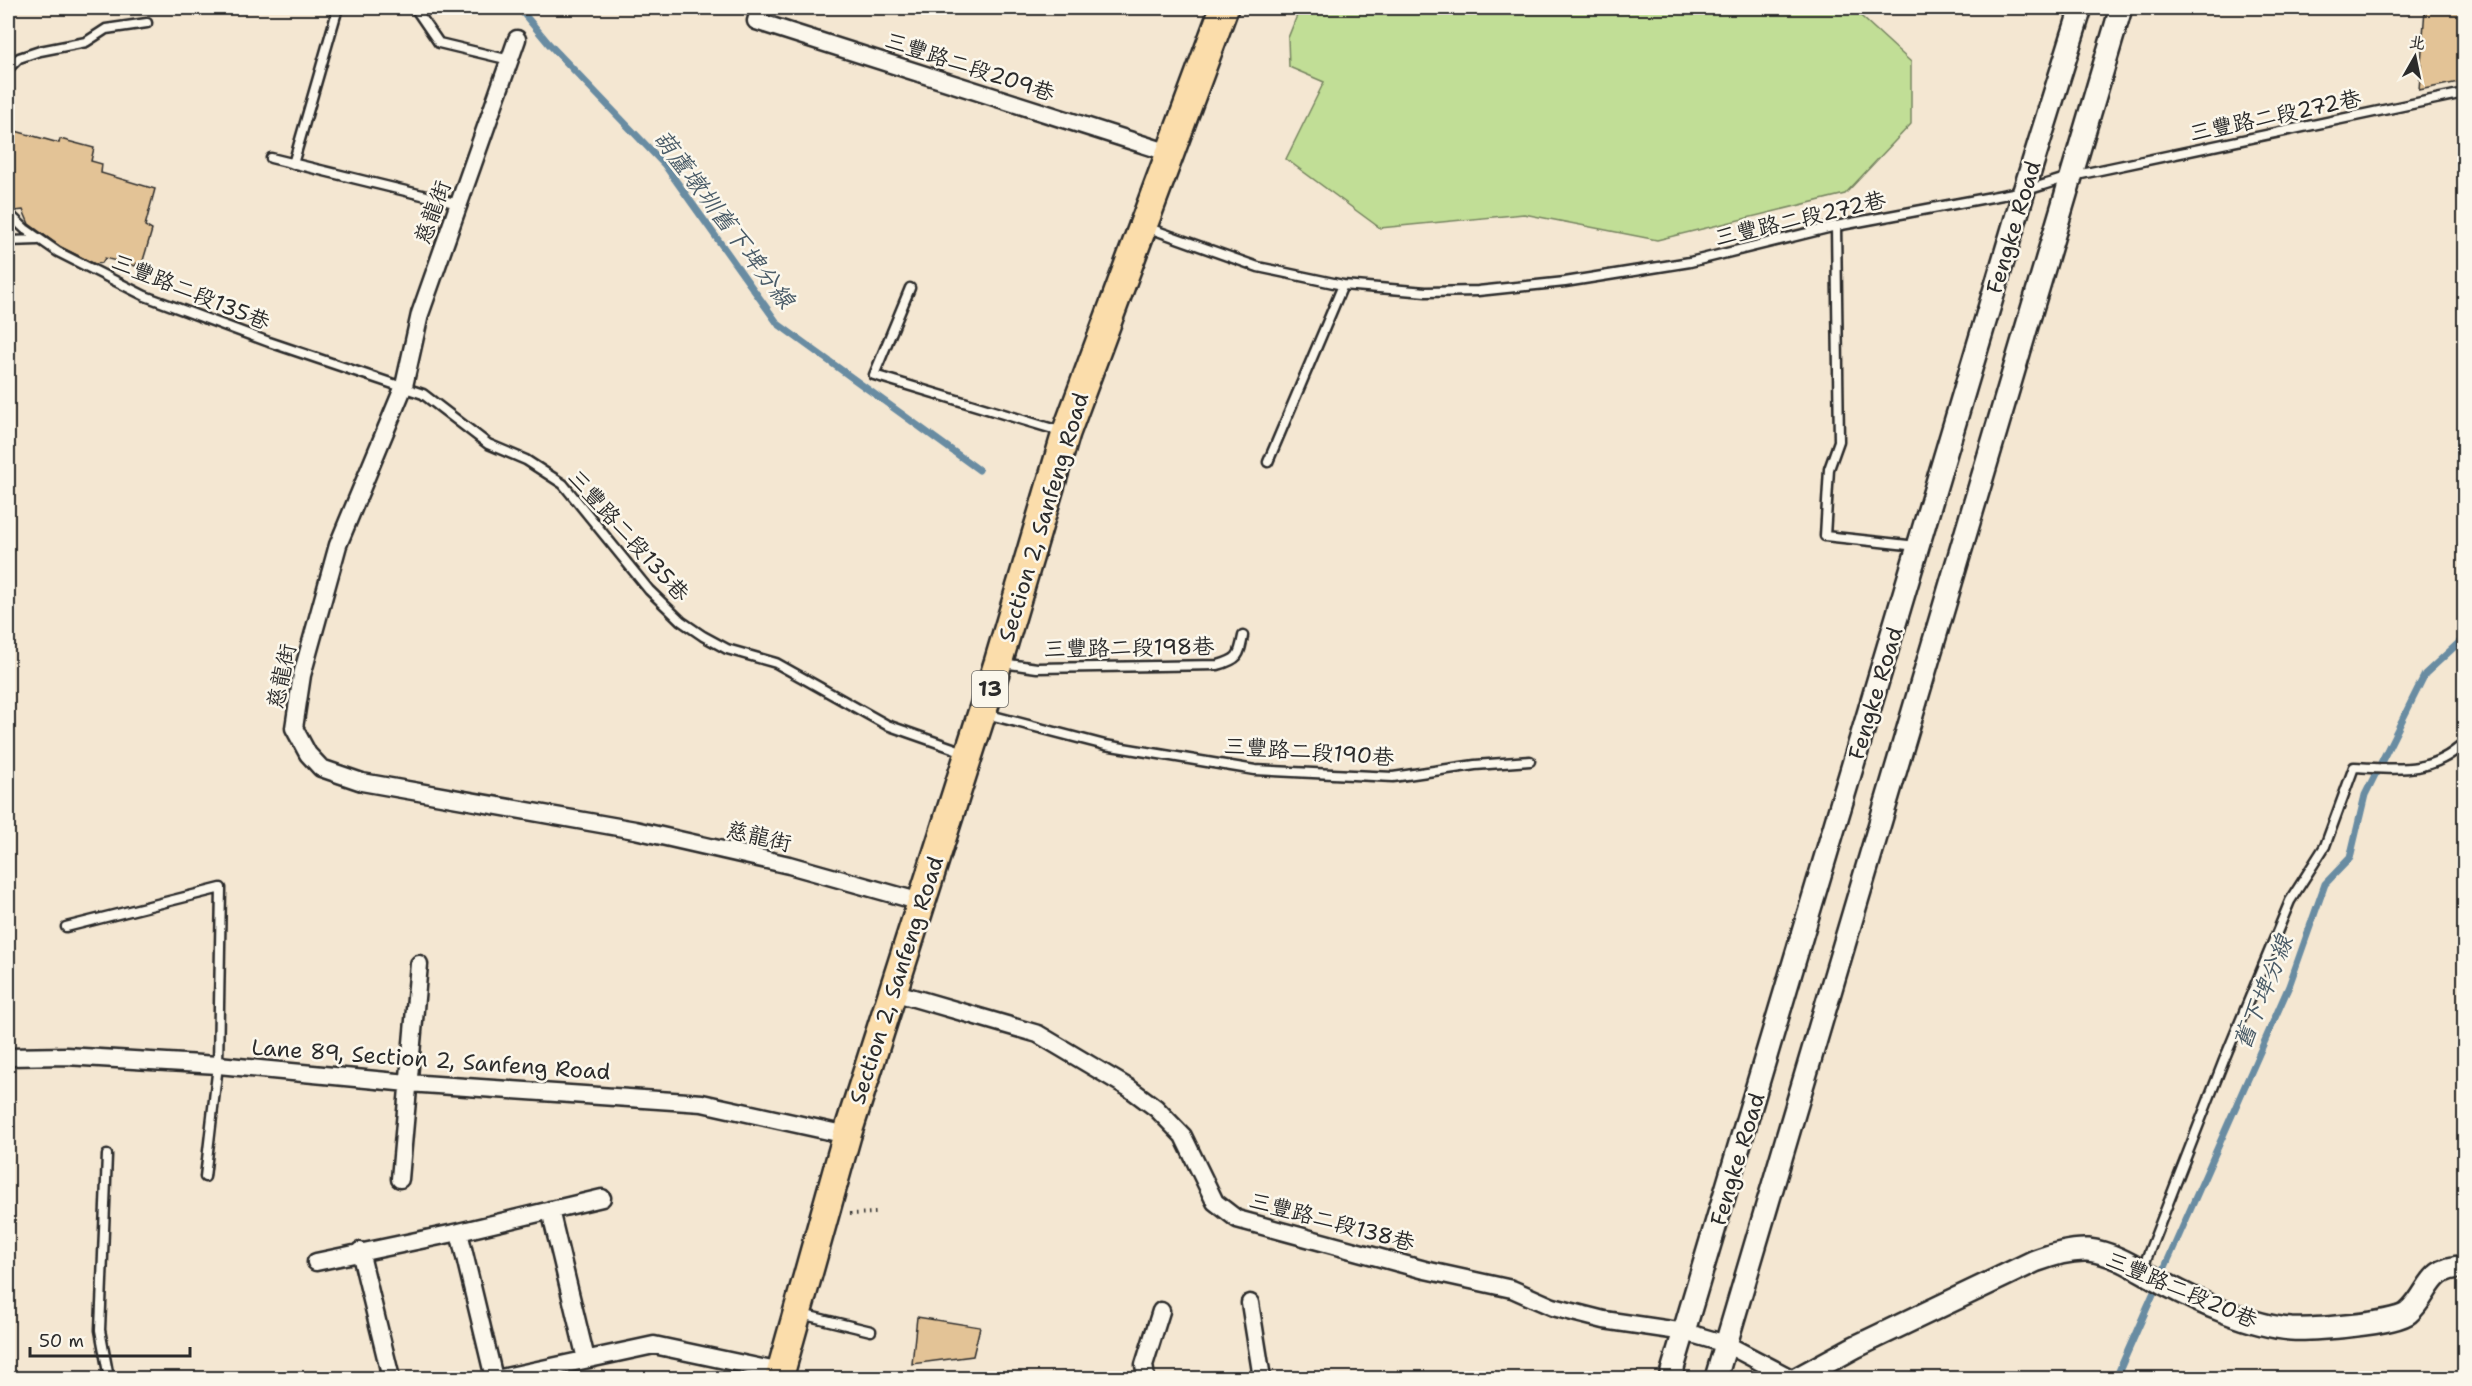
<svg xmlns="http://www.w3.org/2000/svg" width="2472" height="1386" font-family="'Shantell Sans','LXGW WenKai TC',sans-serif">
  <rect width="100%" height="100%" fill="#f4e7d2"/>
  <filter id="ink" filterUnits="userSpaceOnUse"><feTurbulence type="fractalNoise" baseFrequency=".0167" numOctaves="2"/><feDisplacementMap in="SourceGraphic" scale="12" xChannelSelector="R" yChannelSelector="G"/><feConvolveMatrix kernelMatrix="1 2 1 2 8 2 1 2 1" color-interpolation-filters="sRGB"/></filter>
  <g filter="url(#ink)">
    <path fill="#c1de96" stroke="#768460" stroke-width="1.5" d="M1300,8H1852L1911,62V124L1845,194L1657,240L1524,214L1380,228L1286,159L1324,82L1289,67L1288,38Z"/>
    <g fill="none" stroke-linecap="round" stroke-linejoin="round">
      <path stroke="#698ca2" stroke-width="7" d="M519,8L549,44L664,164L778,324L979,470
        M2116,1378L2289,986L2325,884L2350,858L2365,795L2425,674L2464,638"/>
    </g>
    <path fill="#e3c396" stroke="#2b2b2b" stroke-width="1.5" d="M2437,8H2464V81L2419,90L2425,9Z
      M8,129L59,143L60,139L94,148L91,161L102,164L101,173L155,189L145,226L152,230L142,264L137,263L135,266L105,258L102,263L95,264L61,247L29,224L23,210L15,211L8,207Z
      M917,1317L980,1327L973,1356L912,1364Z"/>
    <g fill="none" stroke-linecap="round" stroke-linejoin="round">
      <defs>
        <path id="service" d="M415,8L439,43L510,60
          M8,69L19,58L40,51L86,42L106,29L147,23
          M271,158L459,204
          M293,164L338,8
          M8,213L25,229L58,252L145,296L269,342L423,394L488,444L526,460L563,484L649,590L681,621L703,636L727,649L776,663L887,725L967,753
          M1836,226L1839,441L1829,469L1825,536L1917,546
          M1146,227L1258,267L1343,285L1426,292L1478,291L1565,282L1690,262L1836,226L2024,191L2072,176L2464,93
          M8,241L38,240
          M910,288L874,375L1063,432
          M1268,462L1343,285
          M1002,663L1037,668L1218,665C1239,659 1239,656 1243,636
          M986,714L1105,745L1255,770L1393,777L1475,765L1530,761
          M66,927L221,888L218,1065L205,1177
          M107,1155L100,1330L109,1378
          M2142,1270L2224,1060L2290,901L2325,846L2354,767C2396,769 2431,775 2464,743
          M801,1314L871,1331"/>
        <path id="minor" d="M760,8L756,21L1170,153
          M517,39L420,314L404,386L338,545L302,675L294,728L308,754L321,768L362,782L635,830L789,865L921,902
          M893,992L1038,1034L1129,1088L1156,1108L1183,1136L1215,1202L1237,1219L1425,1270L1512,1289L1553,1307L1604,1320L1685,1332L1726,1344L1791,1378
          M8,1057L66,1056L218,1065L408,1083L702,1103L847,1135
          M400,1179L419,964
          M550,1210L586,1359
          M459,1232L494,1378
          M360,1251L391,1378
          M316,1262L459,1232L602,1198
          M1250,1303L1262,1378
          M501,1378L654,1345L781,1372
          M1146,1378L1144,1365L1161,1311"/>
        <path id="tertiary" d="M1670,1378L2024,191L2081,8
          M1716,1378L2121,8
          M1798,1378L1855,1347L2035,1261C2051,1255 2071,1249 2088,1250C2115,1253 2139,1270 2163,1283C2198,1302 2251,1326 2291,1329C2311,1330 2395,1324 2408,1313C2431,1293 2427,1267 2464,1267"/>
        <path id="primary" d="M779,1378L847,1135L998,663L1066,433L1224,8"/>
      </defs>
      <use href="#service" stroke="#2b2b2b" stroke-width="13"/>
      <use href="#minor" stroke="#2b2b2b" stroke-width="21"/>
      <use href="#tertiary" stroke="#2b2b2b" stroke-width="26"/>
      <use href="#primary" stroke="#2b2b2b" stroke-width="32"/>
      <path stroke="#2b2b2b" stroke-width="4" stroke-dasharray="1.5 4.5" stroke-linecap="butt" d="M850,1214L876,1213"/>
      <use href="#service" stroke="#fbf7ec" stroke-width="8"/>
      <use href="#minor" stroke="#fbf7ec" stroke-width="16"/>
      <use href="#tertiary" stroke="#fbf7ec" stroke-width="21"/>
      <use href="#primary" stroke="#fbddab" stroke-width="27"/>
    </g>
  </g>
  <g text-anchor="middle" stroke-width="5" stroke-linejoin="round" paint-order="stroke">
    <rect fill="#fbf7ec" stroke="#696865" stroke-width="1.5" x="972" y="671" width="36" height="36" rx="4.5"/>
    <g font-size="21" font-weight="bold" fill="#2b2b2b">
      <text x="990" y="696">13</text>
    </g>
    <g font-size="22" fill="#2b2b2b" stroke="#fbf7ec">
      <text transform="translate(970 66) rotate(18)" y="8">三豐路二段209巷</text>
      <text transform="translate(2275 115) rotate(-12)" y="8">三豐路二段272巷</text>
      <text transform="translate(432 212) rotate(-70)" y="8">慈龍街</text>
      <text transform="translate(1800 218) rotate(-13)" y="8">三豐路二段272巷</text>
      <text transform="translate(2013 227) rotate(-73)" y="8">Fengke Road</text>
      <text transform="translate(191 291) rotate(22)" y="8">三豐路二段135巷</text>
      <text transform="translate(1043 517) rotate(-73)" y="8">Section 2, Sanfeng Road</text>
      <text transform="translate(629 535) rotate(48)" y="8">三豐路二段135巷</text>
      <text transform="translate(1129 647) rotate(-1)" y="8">三豐路二段198巷</text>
      <text transform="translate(281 676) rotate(-78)" y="8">慈龍街</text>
      <text transform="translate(1875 693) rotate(-73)" y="8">Fengke Road</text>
      <text transform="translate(1309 751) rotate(4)" y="8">三豐路二段190巷</text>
      <text transform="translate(759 836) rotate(13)" y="8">慈龍街</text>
      <text transform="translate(896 980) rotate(-72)" y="8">Section 2, Sanfeng Road</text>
      <text transform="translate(431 1059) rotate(4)" y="8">Lane 89, Section 2, Sanfeng Road</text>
      <text transform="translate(1737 1159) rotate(-73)" y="8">Fengke Road</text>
      <text transform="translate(1332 1221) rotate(15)" y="8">三豐路二段138巷</text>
      <text transform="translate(2182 1289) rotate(23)" y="8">三豐路二段20巷</text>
    </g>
    <g font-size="24" font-style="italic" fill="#4a5b67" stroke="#fbf7ec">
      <text transform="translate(724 219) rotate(53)" y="8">葫蘆墩圳舊下埤分線</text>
      <text transform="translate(2263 992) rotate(-68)" y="8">舊下埤分線</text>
    </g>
  </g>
  <rect width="2472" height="1386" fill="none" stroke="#fbf7ec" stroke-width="30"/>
  <rect x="15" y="15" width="2442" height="1356" fill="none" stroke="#2b2b2b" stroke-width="2" filter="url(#ink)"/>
  <g transform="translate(2415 57) rotate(9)" stroke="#fbf7ec" stroke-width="4.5" paint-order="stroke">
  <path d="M0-4.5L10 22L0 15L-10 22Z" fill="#2b2b2b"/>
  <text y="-9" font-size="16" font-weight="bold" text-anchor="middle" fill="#2b2b2b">北</text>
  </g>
  <path d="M30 1347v9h160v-9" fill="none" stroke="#2b2b2b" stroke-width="3"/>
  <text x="39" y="1347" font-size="18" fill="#2b2b2b" stroke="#fbf7ec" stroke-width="4.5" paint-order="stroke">50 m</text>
</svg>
